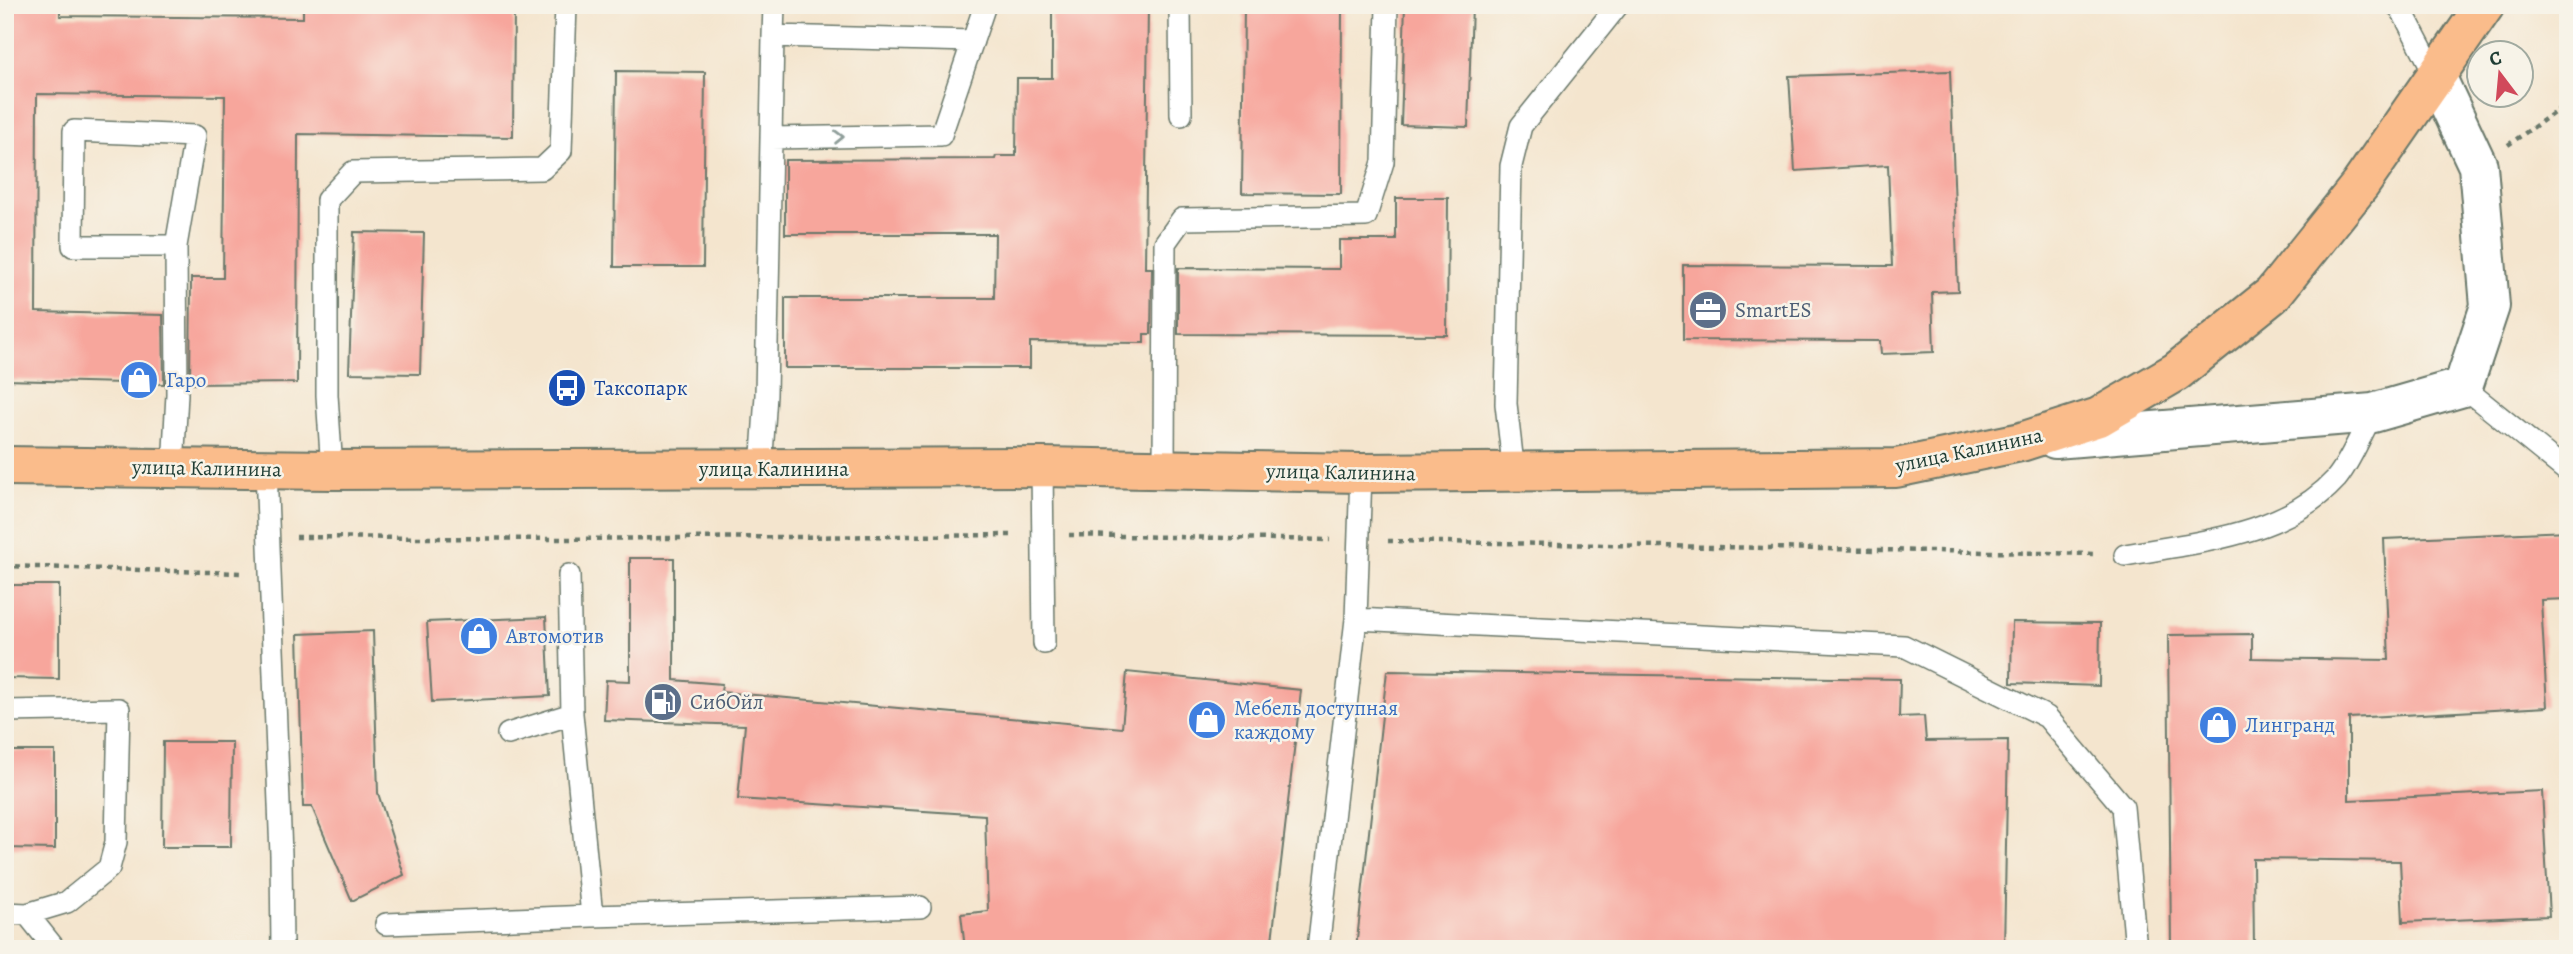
<svg xmlns="http://www.w3.org/2000/svg" width="2573" height="954" font-family="Alegreya,serif">
  <rect width="100%" height="100%" fill="#f7f3e8"/>
  <filter id="ink" filterUnits="userSpaceOnUse"><feTurbulence type="fractalNoise" baseFrequency=".0143" numOctaves="2"/><feDisplacementMap in="SourceGraphic" scale="14" xChannelSelector="R" yChannelSelector="G"/><feConvolveMatrix kernelMatrix="1 2 1 2 8 2 1 2 1" color-interpolation-filters="sRGB"/></filter>
  <filter id="wash" filterUnits="userSpaceOnUse"><feTurbulence type="fractalNoise" baseFrequency=".00686" numOctaves="4" result="noise"/><feDisplacementMap in="SourceGraphic" scale="28" xChannelSelector="R" yChannelSelector="G"/><feGaussianBlur stdDeviation="1.57" result="paint"/><feColorMatrix in="noise" values="0 0 0 0 0 0 0 0 0 0 0 0 0 0 0 0 0 1.4 0 .05"/><feComposite in="paint" operator="in"/></filter>
  <g filter="url(#wash)">
    <rect width="100%" height="100%" fill="#f4e5ce"/>
    <g id="blocks">
      <path fill="#f7a69c" d="M5,5H60V16L303,18V5H514L513,137L298,134L297,383L190,384L191,278H223L225,96L37,94L36,312L163,315L164,384L5,380Z
        M1052,5H1148L1145,268H1152L1151,334H1144V343L1030,342V368H785V298H994L995,234H785V160L995,159L996,156H1016L1017,78H1052Z
        M1244,5H1342L1341,194L1242,193Z
        M1405,5H1472L1468,127L1401,125Z
        M616,71L705,72L703,267H614Z
        M1950,71L1958,291L1932,292L1934,352L1881,354L1880,341L1683,340V265L1892,266L1888,165L1795,171L1789,76Z
        M1396,198H1448L1447,335L1178,334V268L1339,269V240H1396Z
        M354,232L424,233L420,374L349,373Z
        M2568,531V599L2541,600L2547,707L2349,718V800L2542,791L2549,916L2403,922L2400,861L2253,859L2254,949H2171L2168,635L2252,634V658L2389,660L2384,539Z
        M630,558H674V680L722,684L721,692L1122,728L1127,672L1301,690L1271,949H965L961,914L988,911L985,815L738,799L745,725L604,720L606,680L630,681Z
        M5,585H59V679L5,678Z
        M546,617L550,696L432,702L427,622Z
        M2012,622L2100,623L2099,686L2011,683Z
        M373,631L378,793L404,875L352,901L312,807H303L298,634Z
        M1387,671L1900,679L1899,717L1924,716L1926,741L2008,740L2004,949H1356Z
        M163,742H232L231,847H162Z
        M5,751H55V849L5,848Z"/>
    </g>
  </g>
  <g filter="url(#ink)">
    <use href="#blocks" fill-opacity="0" stroke="#6a786a" stroke-width="2"/>
    <g fill="none" stroke-linecap="round" stroke-linejoin="round">
      <defs>
        <path id="lane" d="M1180,5L1181,115
          M2396,5L2401,9L2436,76
          M773,36L774,5
          M771,138L941,135L985,5
          M2463,387L2568,472
          M1042,467L1044,643
          M173,468L177,394L176,246L195,136L74,131L73,246H176
          M266,469L281,855L282,949
          M332,470L327,395V200L353,172L542,169L561,151L566,5
          M761,470L766,395L773,36L973,41
          M1164,470L1165,243L1182,219L1366,216L1383,162L1387,5
          M1514,473L1506,404L1511,166L1521,126L1618,5
          M2125,555C2196,542 2284,536 2336,479C2351,461 2361,433 2373,413
          M569,575L572,714L592,916L920,907
          M1356,619L1904,646L2047,717L2123,807L2136,949
          M5,711L119,709L116,842L109,868L67,902L27,914L5,913
          M508,734L572,714
          M27,914L55,949
          M386,924L592,916
          M1318,949L1356,619L1361,473"/>
        <path id="street" d="M2055,439L2373,413L2463,387L2490,306L2478,166L2436,76"/>
        <path id="primary" d="M5,466L332,470L1042,467L1361,473L1896,468L2021,442L2099,417L2176,372L2272,295L2360,185L2485,5"/>
      </defs>
      <use href="#lane" stroke="#6a786a" stroke-width="24"/>
      <use href="#street" stroke="#6a786a" stroke-width="42"/>
      <use href="#primary" stroke="#6a786a" stroke-width="42"/>
      <path stroke="#6a786a" stroke-width="4.5" stroke-dasharray="5 5" stroke-linecap="butt" d="M2508,145L2568,103
        M1069,535L1330,540
        M296,537L561,539L1015,535
        M1388,541L2096,554
        M5,566L241,573"/>
      <use href="#lane" stroke="#fff" stroke-width="21"/>
      <use href="#street" stroke="#fff" stroke-width="38"/>
      <use href="#primary" stroke="#fabc8b" stroke-width="38"/>
    </g>
    <defs><path id="oneway-chevron" d="M-2-3.5L2.5 0L-2 3.5" fill="none" stroke-width="1.6" stroke-linecap="round" stroke-linejoin="round" transform="scale(1.75)"/></defs>
    <use stroke="#8f9e9a" href="#oneway-chevron" transform="translate(839 137) rotate(-1)"/>
  </g>
  <defs>
    <symbol id="office-disc" viewBox="-11 -11 22 22"><circle r="9.5" fill="#5c6f8a" stroke="#f7f3e8"/><path d="M-6-3h4V-5.5h4V-3h4V5H-6ZM-1-4.5V-3h2v-1.5ZM-6 0V1H6V0Z" fill="#fff"/></symbol>
    <symbol id="shop-disc" viewBox="-11 -11 22 22"><circle r="9.5" fill="#3f7fe0" stroke="#f7f3e8"/><path d="M-5-2.5h2.3a2.7 3.5 0 0 1 5.4 0H5L5.5 6h-11ZM-1.5-2.5h3a1.5 2.3 0 0 0-3 0Z" fill="#fff"/></symbol>
    <symbol id="bus-disc" viewBox="-11 -11 22 22"><circle r="9.5" fill="#1a4fb4" stroke="#f7f3e8"/><path d="M-5-6H5V4H4V6H2V4H-2V6H-4V4H-5ZM-3.5-4V0h7V-4ZM-3.5 1.2v1.5H-2V1.2ZM2 1.2v1.5H3.5V1.2Z" fill="#fff"/></symbol>
    <symbol id="fuel-disc" viewBox="-11 -11 22 22"><circle r="9.5" fill="#5c6f8a" stroke="#f7f3e8"/><path d="M-5.5-6h7V0h2V4h1.3V-2.5L3-4.5l.8-.8L6-3V5H2.5V1h-1V6h-7ZM-4.2-4.7v3.2H.2V-4.7Z" fill="#fff"/></symbol>
  </defs>
  <g fill-rule="evenodd">
    <use href="#office-disc" x="1686" y="288" width="44" height="44"/>
    <use href="#shop-disc" x="117" y="358" width="44" height="44"/>
    <use href="#bus-disc" x="545" y="366" width="44" height="44"/>
    <use href="#shop-disc" x="457" y="614" width="44" height="44"/>
    <use href="#fuel-disc" x="641" y="680" width="44" height="44"/>
    <use href="#shop-disc" x="1185" y="698" width="44" height="44"/>
    <use href="#shop-disc" x="2196" y="703" width="44" height="44"/>
  </g>
  <g text-anchor="middle" stroke-width="5" stroke-linejoin="round" paint-order="stroke">
    <g font-size="21" fill="#4e5e75" stroke="#f7f3e8" text-anchor="start">
      <text x="1735" y="317">SmartES</text>
      <text x="690" y="709">СибОйл</text>
    </g>
    <g font-size="21" fill="#366cbe" stroke="#f7f3e8" text-anchor="start">
      <text x="166" y="387">Гаро</text>
      <text x="506" y="643">Автомотив</text>
      <text x="1234" y="715">Мебель доступная<tspan x="1234" dy="24">каждому</tspan></text>
      <text x="2245" y="732">Лингранд</text>
    </g>
    <g font-size="21" fill="#164399" stroke="#f7f3e8" text-anchor="start">
      <text x="594" y="395">Таксопарк</text>
    </g>
    <g font-size="21" fill="#1f3d34" stroke="#f7f3e8">
      <text transform="translate(1969 450) rotate(-12)" y="7">улица Калинина</text>
      <text transform="translate(207 468) rotate(1)" y="7">улица Калинина</text>
      <text x="774" y="476">улица Калинина</text>
      <text transform="translate(1341 472) rotate(1)" y="7">улица Калинина</text>
    </g>
  </g>
  <rect width="2573" height="954" fill="none" stroke="#f7f3e8" stroke-width="28"/>
  <g transform="translate(2500 74) rotate(344)"><circle r="33" fill="#f7f3e8" stroke="#a1aaa0" stroke-width="2"/>
  <path d="M0-5L12 26L0 18L-12 26Z" fill="#d1495b"/>
  <text y="-10" font-size="19" font-weight="bold" text-anchor="middle" fill="#1f3d34">С</text>
  </g>
</svg>
